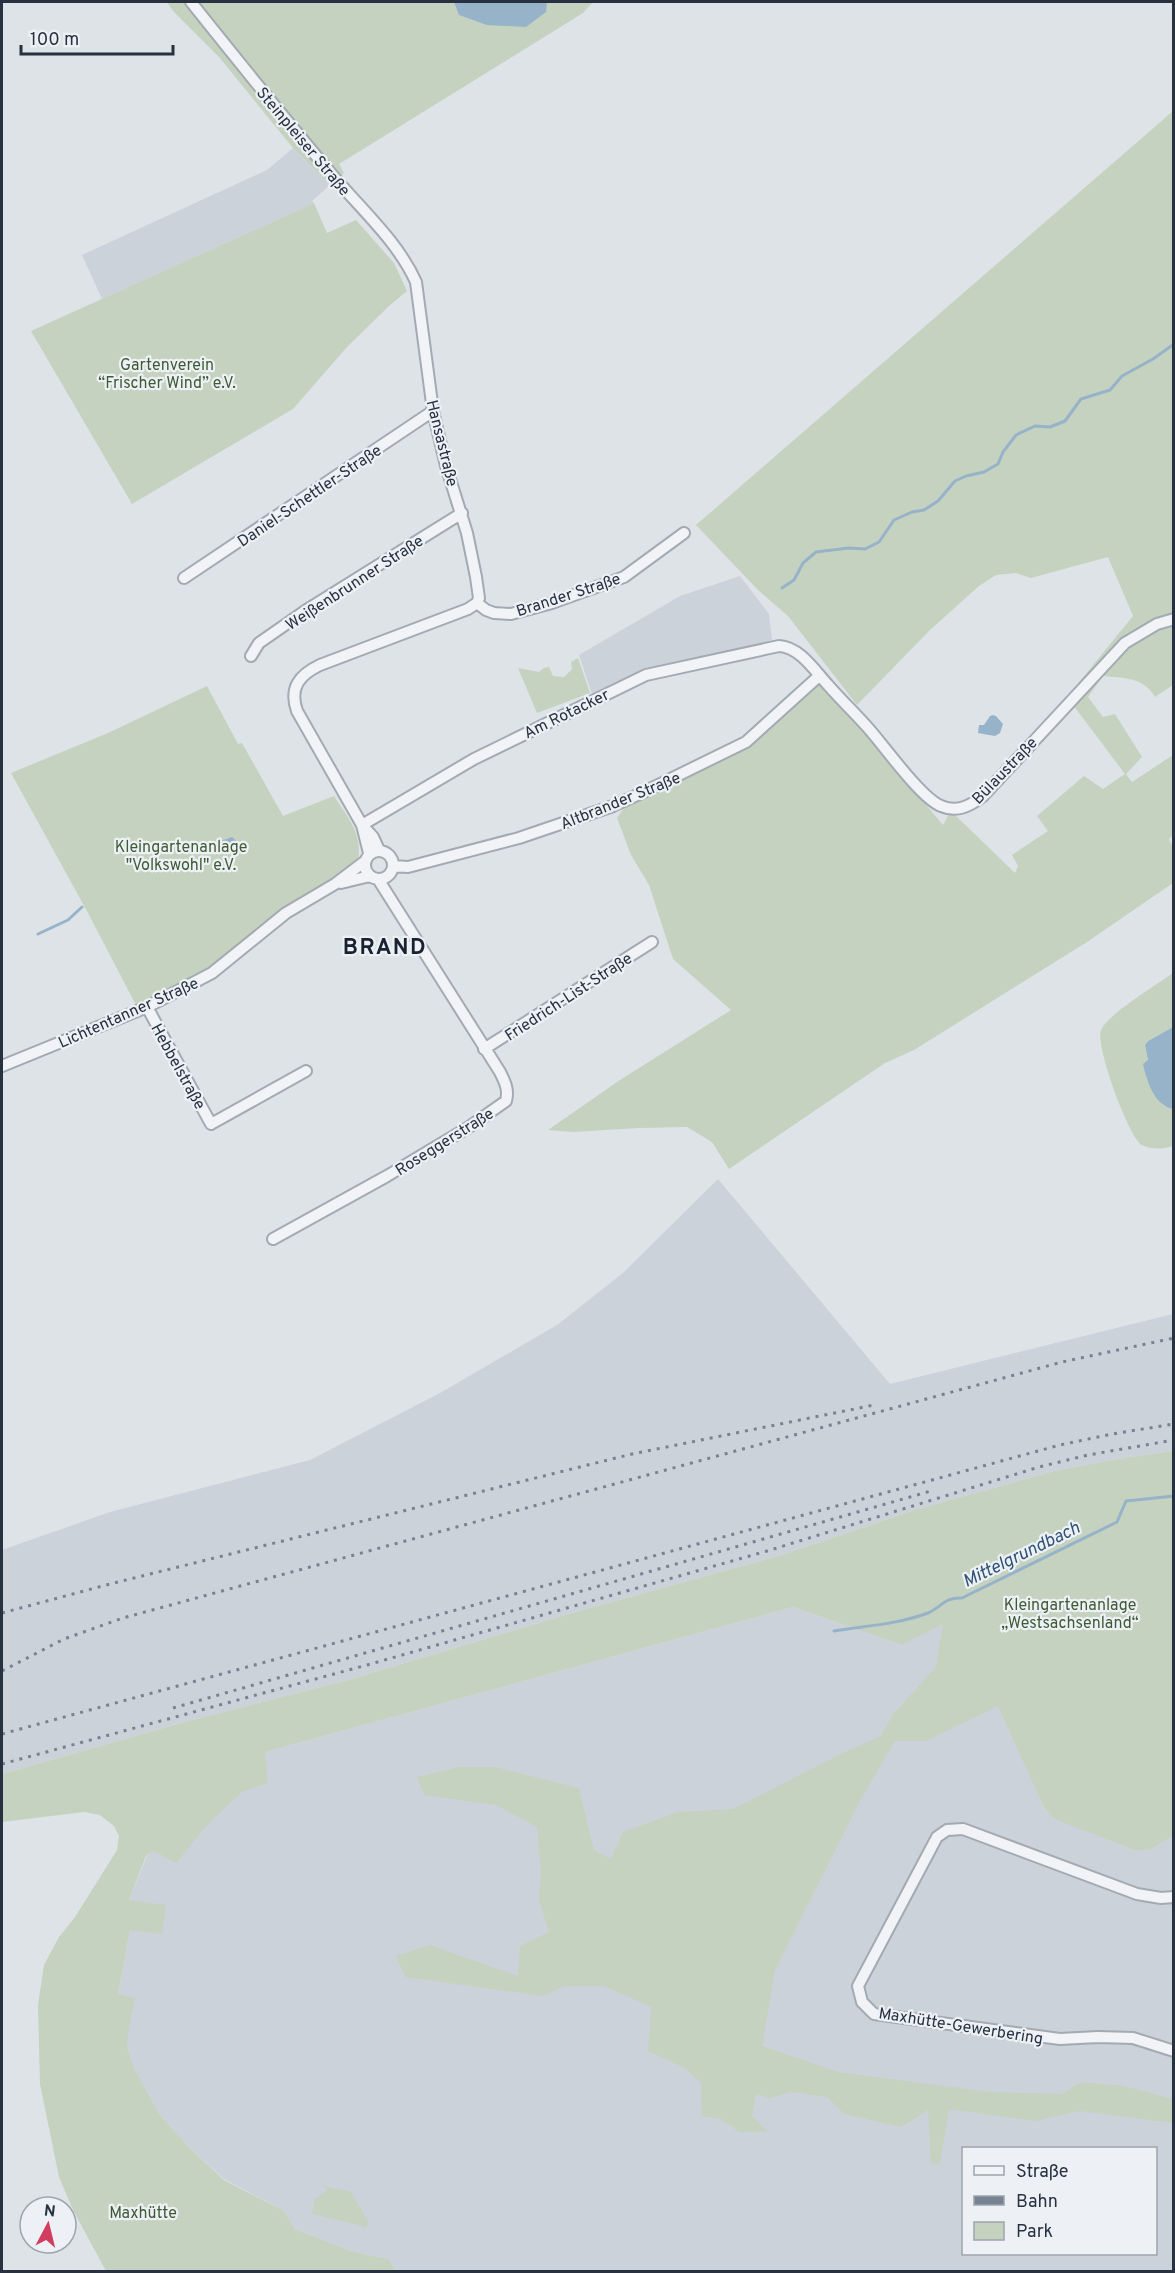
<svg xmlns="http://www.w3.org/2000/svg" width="1175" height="2273" font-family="Overpass,sans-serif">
  <rect width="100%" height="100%" fill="#dee3e8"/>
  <path fill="#ccd2da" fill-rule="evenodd" d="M293,148L330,185L312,201L314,203L102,299L82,255L267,170Z
    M740,576L769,614L772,640L651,670L593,697L579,655L680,596Z
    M718,1179L890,1384L1173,1314V1451L1111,1460L1055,1471L915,1510L782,1555L572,1613L348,1680L181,1723L2,1774V1550L110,1512L310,1460L440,1393L557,1325L623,1273Z
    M793,1607L902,1645L958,1615L1043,1806L1054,1819L1150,1850L1173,1836V2271H396L388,2259L351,2251L295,2229L284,2211L224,2179L190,2148L160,2115L134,2068L127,2048L118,1994L130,1930L129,1900L147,1856L265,1752ZM964,2148H1156V2254H964Z"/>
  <path fill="#c5d2bf" d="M167,2H593L583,13L339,164L344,173L330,185L293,148L219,57L173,11Z
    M1173,111V685L1155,697C1144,677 1123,678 1103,676L1088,697L1103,717L1115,714L1142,757L1126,774L1132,782L1173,755V835L1169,839L1173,848V883L1087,942L914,1050L885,1063L729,1169L712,1142L687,1127L639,1128L573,1132L548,1130L620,1080L731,1010L673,959L649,885L631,855L617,818L624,808L755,740L819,684L877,746L943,825L950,812L955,815L1015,873L1018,866L1012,855L1048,831L1037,816L1084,776L1103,789L1125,774L1067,697L1133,616L1108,557L1031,578L1016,573L996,575L979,586L930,630L857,705L788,616L758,590L696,525Z
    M314,203L327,233L356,220L394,263L407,291L389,306L347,347L293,409L132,504L31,331Z
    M578,658L590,693L537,713L518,668L539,672L544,668L549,667L553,676L564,677L572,669L571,662Z
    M207,686L238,744L242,743L283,816L334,796C348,818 363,834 358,861L211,971L137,1007L88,913L11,773L108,733Z
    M1173,973V1027L1148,1041L1145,1045L1148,1060L1147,1079L1163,1105L1173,1109V1146C1164,1149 1151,1150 1142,1145C1128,1136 1095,1045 1101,1030C1108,1014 1158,984 1173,973Z
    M1173,1451V1836L1150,1850H1135L1054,1819L1043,1806L998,1706L926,1741H895L861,1799L775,1970L762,2046L838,2072L990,2092L1062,2094L1081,2082L1124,2086L1173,2099V2123L1080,2111L1035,2121L949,2109L940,2164L931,2165L928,2110L901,2127L844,2114L827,2097L791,2092L770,2098L756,2094L752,2116L768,2132H739L721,2119L702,2116L701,2083L685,2068L648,2051L651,2007L604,1986H564L543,1996L405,1977L396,1956L430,1945L518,1976L520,1946L549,1932L539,1900L541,1875L537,1827L496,1805L424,1795L417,1777L460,1767H495L579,1788L594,1850L611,1859L623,1832L678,1812L733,1809L847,1751L881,1736L893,1714L936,1667L943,1624L902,1645L793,1607L265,1752L268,1783L242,1792L208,1824L176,1863L154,1851L146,1856L129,1900L166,1905L162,1934L130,1930L118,1994L135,1998L129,2026L127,2047L134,2068L160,2115L190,2148L224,2180L284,2211L295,2229L351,2251L388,2259L396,2271H106L73,2210L59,2177L40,2084L38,2005L44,1965L59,1937L75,1917L117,1850L119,1836L114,1826L100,1815L84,1812L2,1822V1774L181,1723L348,1680L572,1613L782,1555L915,1510L1055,1471L1111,1460Z
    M323,2186L351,2192L368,2221L367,2227L312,2214L315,2199L328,2190Z"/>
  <path fill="#97b3ca" d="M454,2H547L546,12L526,27L487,25L459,15Z
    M993,715L996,716L1003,724L1000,733L995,736L978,733L979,725H984L990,716Z
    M232,837L239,843L218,851L215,843Z
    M1173,1027L1174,1109C1154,1106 1147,1081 1143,1064L1148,1060L1145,1045L1148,1041Z"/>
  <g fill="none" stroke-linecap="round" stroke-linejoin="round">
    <path stroke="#97b3ca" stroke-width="3" d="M782,588L794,580L803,563L816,552L849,548L865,549L879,542L894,520L912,512L924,510L938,501L955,481L966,476L984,472L998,464L1003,452L1016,435L1035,426L1050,427L1065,421L1081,399L1110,390L1122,376L1153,359L1174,344
      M38,934L68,920L82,907
      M834,1631C865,1626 899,1624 928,1613C942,1607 944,1597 962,1598L1117,1522L1126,1501L1174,1496"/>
    <defs>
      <path id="minor" d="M191,2C238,61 285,119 334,177C362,210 398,242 416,282L433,411L446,466L467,533L476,577L479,598L477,603
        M184,578L433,411
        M477,603L486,610L494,613L511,614L552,603L624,577L684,533
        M251,656L259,643L305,611L462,513
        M362,825L474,759L646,675L779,646C800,647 815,671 828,685C841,700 856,714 869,729C885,747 921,798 941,806C957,813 970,806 983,796L1125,643L1157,624L1174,619
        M362,825L369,853
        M379,850L373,837L362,825L297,711C289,688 299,675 320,665L468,609L477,603
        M365 865a14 14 0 1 1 28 0a14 14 0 1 1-28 0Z
        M393,866L408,867L519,838L613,806L646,791L746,742L819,676
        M341,883L370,876
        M147,1007L211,1124L306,1071
        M484,1049L652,942
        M2,1066L147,1007L212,973L286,913L335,884L364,862
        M273,1239L387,1176L469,1127L506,1101C509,1090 505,1082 500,1072L378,879
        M1174,1897L1161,1898L1137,1894L963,1829L947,1830L937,1837L858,1986L862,2002L874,2014L1060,2039L1098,2037L1133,2038L1174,2051"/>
    </defs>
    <use href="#minor" stroke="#a3aab2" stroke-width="14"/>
    <use href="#minor" stroke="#f1f3f6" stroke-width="10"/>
    <path stroke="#778392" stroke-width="3" stroke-dasharray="3 6" stroke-linecap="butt" d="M2,1613L110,1584L632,1454L874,1405
      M2,1671L64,1639L123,1618L1062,1362L1174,1338
      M173,1708L931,1491
      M2,1734L1060,1445L1112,1434L1174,1424
      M2,1764L367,1665L767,1551L1039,1467L1088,1455L1174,1440"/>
  </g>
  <g text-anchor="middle" stroke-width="4.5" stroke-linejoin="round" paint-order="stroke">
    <g font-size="16" fill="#27313f" stroke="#edf1f6">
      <text transform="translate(304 141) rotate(50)" y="6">Steinpleiser Straße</text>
      <text transform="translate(443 443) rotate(76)" y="6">Hansastraße</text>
      <text transform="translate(309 495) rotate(-34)" y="6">Daniel-Schettler-Straße</text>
      <text transform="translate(354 582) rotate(-33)" y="6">Weißenbrunner Straße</text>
      <text transform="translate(568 594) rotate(-18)" y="6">Brander Straße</text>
      <text transform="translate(566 713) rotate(-26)" y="6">Am Rotacker</text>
      <text transform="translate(1004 770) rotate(-46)" y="6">Bülaustraße</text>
      <text transform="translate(620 800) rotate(-22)" y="6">Altbrander Straße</text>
      <text transform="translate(568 996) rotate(-33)" y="6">Friedrich-List-Straße</text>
      <text transform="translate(128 1012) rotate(-24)" y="6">Lichtentanner Straße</text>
      <text transform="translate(179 1066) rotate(61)" y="6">Hebbelstraße</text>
      <text transform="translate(444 1141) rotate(-32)" y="6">Roseggerstraße</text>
      <text transform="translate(961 2025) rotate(9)" y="6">Maxhütte-Gewerbering</text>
    </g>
    <g font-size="16" fill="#3e5b33" stroke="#edf1f6">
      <text x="167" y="370">Gartenverein<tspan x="167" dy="18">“Frischer Wind” e.V.</tspan></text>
      <text x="181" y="852">Kleingartenanlage<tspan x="181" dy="18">"Volkswohl" e.V.</tspan></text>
      <text x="1070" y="1610">Kleingartenanlage<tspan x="1070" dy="18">„Westsachsenland“</tspan></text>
      <text x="143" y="2218">Maxhütte</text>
    </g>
    <g font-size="18" font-style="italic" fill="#2f5374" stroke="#edf1f6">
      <text transform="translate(1021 1554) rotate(-26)" y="6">Mittelgrundbach</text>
    </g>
    <g font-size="22" font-weight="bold" letter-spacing="1.5" fill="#192230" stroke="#edf1f6">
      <text x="385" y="954">BRAND</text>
    </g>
  </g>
  <rect width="1175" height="2273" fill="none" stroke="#27313f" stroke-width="6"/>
  <rect x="962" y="2147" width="195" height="108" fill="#edf1f6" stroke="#9ea4ad" stroke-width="1.5"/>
  <rect x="974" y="2166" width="30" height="9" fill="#f1f3f6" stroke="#9ea4ad" stroke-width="1.5"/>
  <text x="1016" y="2177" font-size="18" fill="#27313f">Straße</text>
  <rect x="974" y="2196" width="30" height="9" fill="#778392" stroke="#9ea4ad" stroke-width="1.5"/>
  <text x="1016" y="2207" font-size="18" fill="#27313f">Bahn</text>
  <rect x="974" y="2222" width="30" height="18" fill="#c5d2bf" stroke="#9ea4ad" stroke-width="1.5"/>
  <text x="1016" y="2237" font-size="18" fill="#27313f">Park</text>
  <g transform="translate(48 2225) rotate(7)"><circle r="28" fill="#edf1f6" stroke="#9ea4ad" stroke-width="1.5"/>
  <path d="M0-4.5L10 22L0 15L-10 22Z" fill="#d23d5f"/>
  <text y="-9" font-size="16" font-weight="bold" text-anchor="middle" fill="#27313f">N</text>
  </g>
  <path d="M21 45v9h152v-9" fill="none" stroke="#27313f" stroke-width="3"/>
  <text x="30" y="45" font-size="18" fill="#27313f" stroke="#edf1f6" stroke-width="4.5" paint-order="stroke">100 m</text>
</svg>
